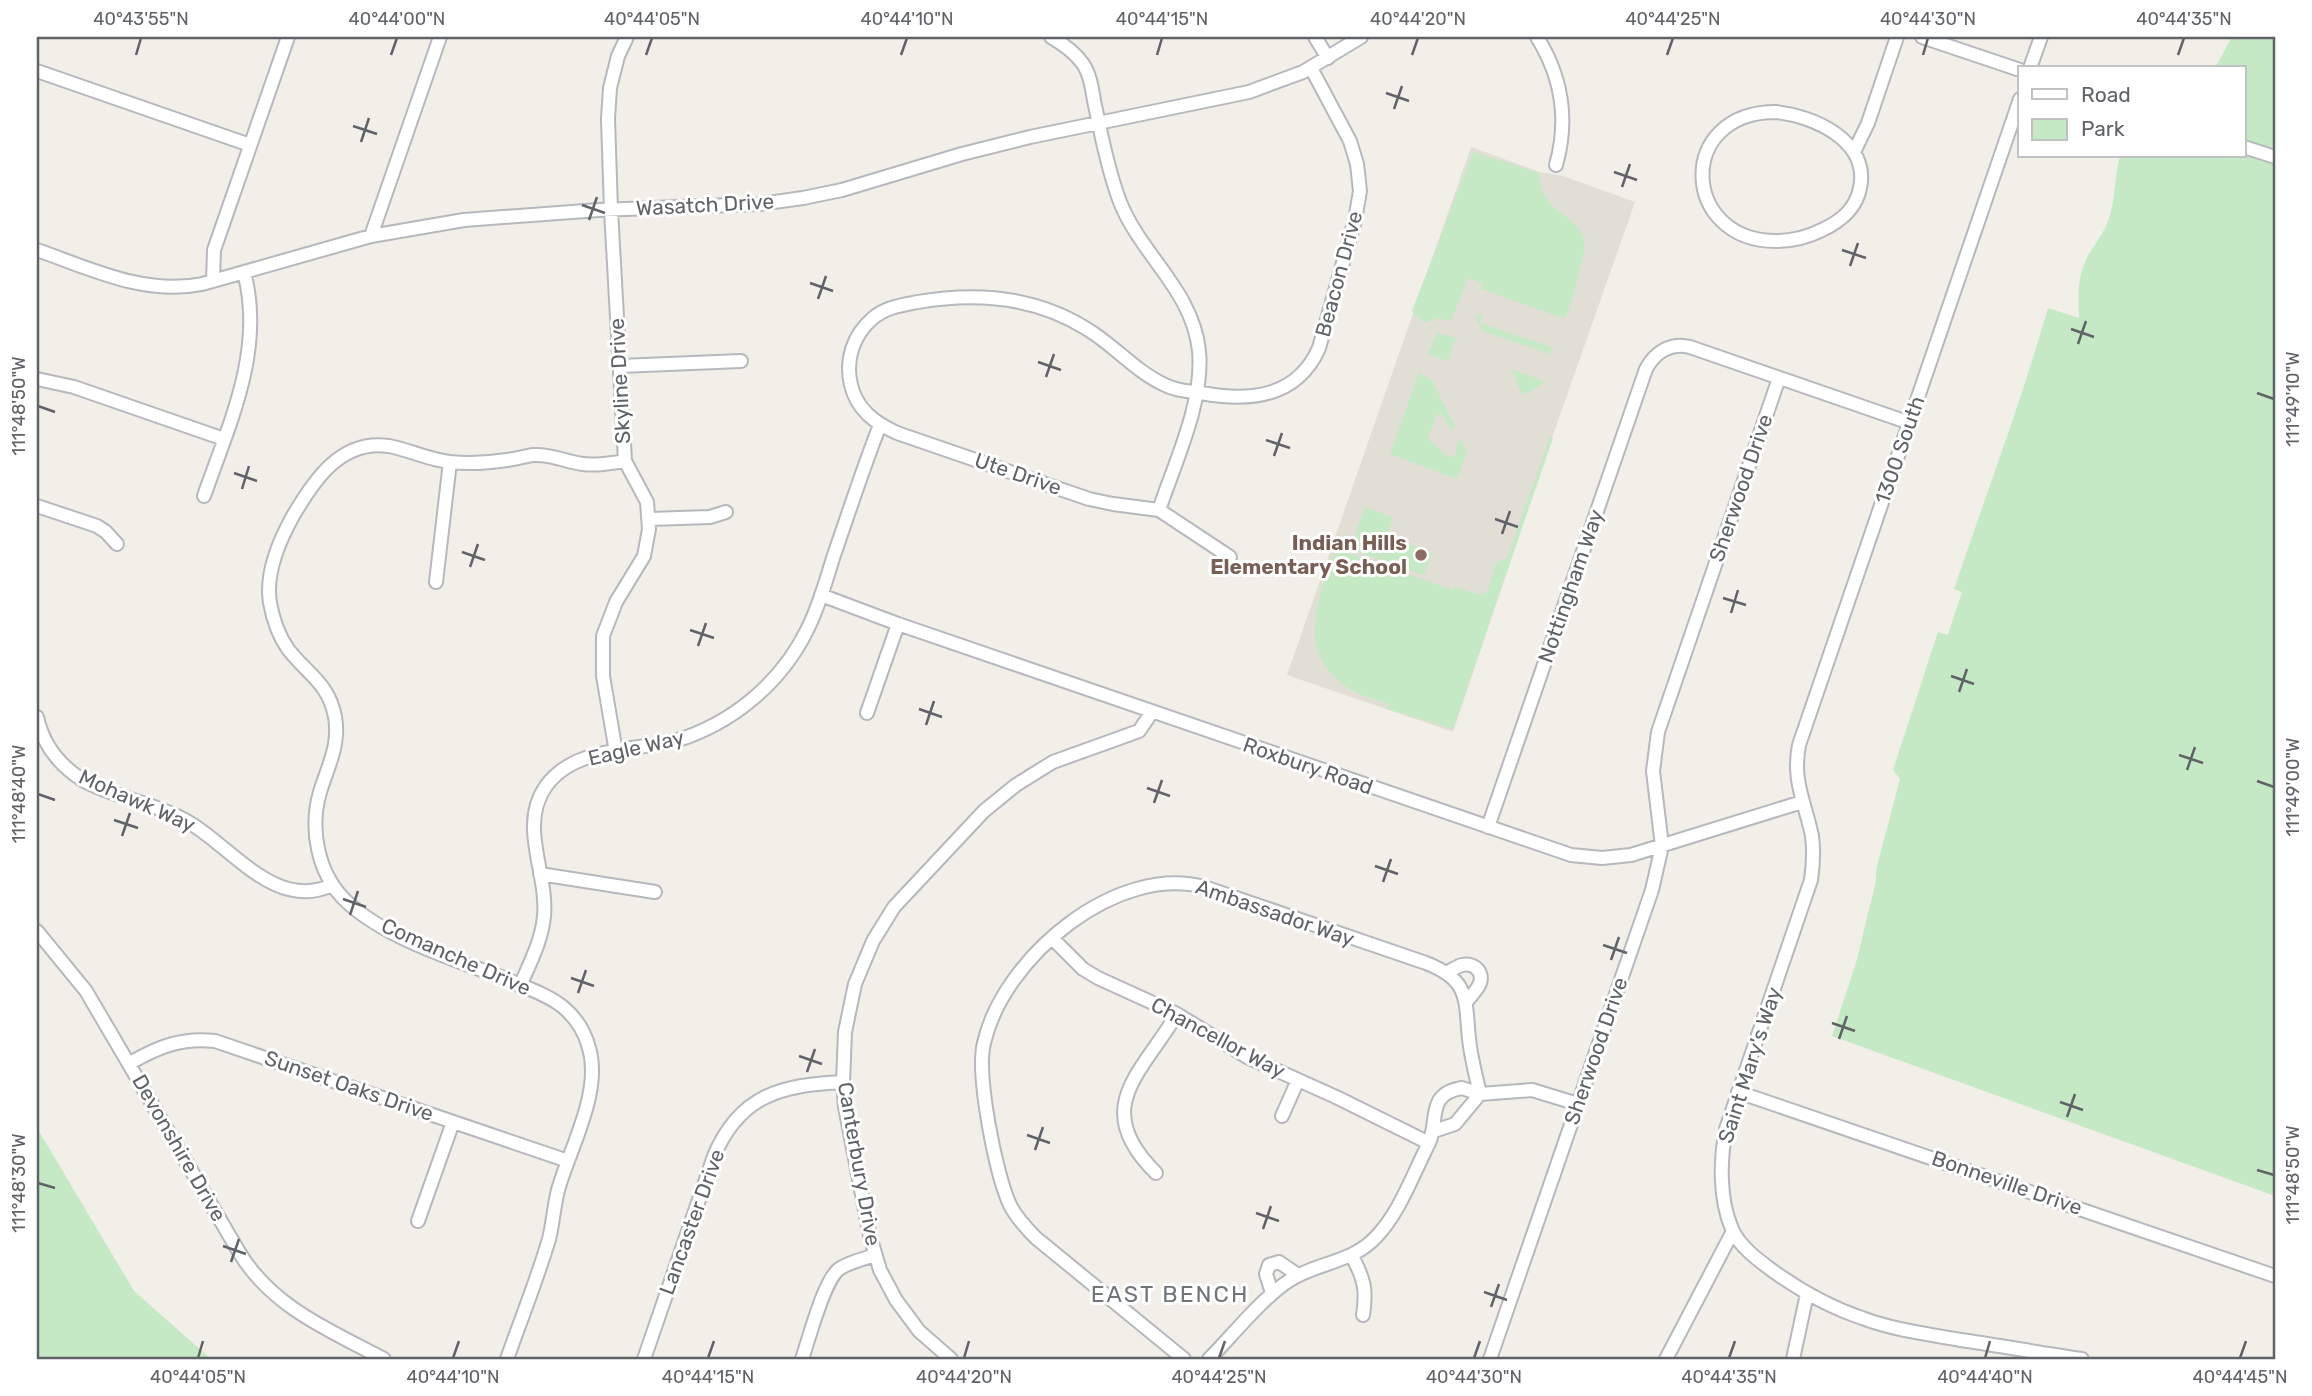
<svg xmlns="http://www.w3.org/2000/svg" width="2312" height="1396" font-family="Rubik,sans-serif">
  <rect width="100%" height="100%" fill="#f1efe8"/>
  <path fill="#e1ded6" d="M1471,147L1540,172L1563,176L1635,202L1553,435L1453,732L1287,675Z"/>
  <path fill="#c5e8c5" d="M2232,37H2275V1196L1832,1036L1856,963L1876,881V870L1900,779L1893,770L1938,632L1948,635L1962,592L1954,589C1986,495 2021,402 2048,308L2079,318C2078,296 2077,275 2089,254C2095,243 2104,233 2108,221C2116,201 2114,177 2120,156H2244V68H2215Z
    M1473,152L1539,173C1540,215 1578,212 1584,240C1587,253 1571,302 1566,316L1563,318L1481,289L1482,283L1468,278L1451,321L1437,318L1424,323L1412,311Z
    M1478,313L1482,315L1480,323L1552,347L1550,354L1482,331L1476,318Z
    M1437,333L1456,338L1448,361L1428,354Z
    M1511,369L1544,381L1542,385L1522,395Z
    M1419,373L1432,380L1455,427L1450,429L1443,415L1437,414L1428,439L1450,458L1456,454L1457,442L1461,440L1467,451L1457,479L1390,454Z
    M1550,437L1553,438L1453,729L1387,709L1389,704C1375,699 1360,696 1348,688C1296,654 1317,601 1334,554L1342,551L1453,590L1455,586L1479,595L1487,592L1496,563L1507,558Z
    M1365,507L1393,517L1387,536L1432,552L1424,575L1350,549Z
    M37,1128L134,1291L211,1359H37Z"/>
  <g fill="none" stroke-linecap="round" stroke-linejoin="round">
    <defs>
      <path id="minor" d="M1051,37C1063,44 1075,52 1083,64C1092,77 1092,94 1096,110C1102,140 1109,173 1120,202C1141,255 1193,291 1199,351C1204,402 1175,462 1159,510
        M1315,37L1328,58
        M1537,37C1562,77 1569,119 1556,165
        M1922,37L2020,70
        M2030,68L2041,37
        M37,71L250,145
        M2020,99L1799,745C1792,781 1805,802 1812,836C1814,851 1813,866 1811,880L1726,1129C1720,1160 1719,1199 1732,1229C1739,1246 1758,1260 1773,1271C1801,1291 1829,1307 1862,1318C1894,1330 1927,1334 1961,1340C2001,1346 2041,1353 2082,1359
        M1776,112C1814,116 1870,141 1860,188C1856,209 1841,221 1822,230C1808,237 1792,241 1776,241C1681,241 1675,112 1776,112Z
        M2244,147L2275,157
        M1854,152L1868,123L1897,37
        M371,236L440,37
        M37,250C89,268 145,296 202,284L371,236L464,220L599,210L760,204L803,198L842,190L962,154L1030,137L1249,92L1303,72L1361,37
        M213,281L214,250L288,37
        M620,366L741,361
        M37,379L74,387L224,439
        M204,496C229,424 265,350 244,272
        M37,506L97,526L106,532L117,544
        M649,519L710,517L726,512
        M1230,557L1159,510L1113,504L1089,499L897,433C875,423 857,410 851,385C845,360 853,335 873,318C886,307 902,305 918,302C976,292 1036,297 1087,329C1115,346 1136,372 1165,385C1176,391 1189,391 1201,393C1249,402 1297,398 1319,348L1355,220L1360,191L1357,164L1350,141L1311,68
        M436,582L450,462
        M821,595L898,624L1571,855L1602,858L1631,855L1802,802
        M867,713L898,624
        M37,717C43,745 60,766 84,781C114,797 149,802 179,817C228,840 272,913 332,885
        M616,752L603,676V636L616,602L644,556L649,529L647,502L625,461L611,210L608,119L610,88L618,56L627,37
        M1488,827L1646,369C1655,352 1671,342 1690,347L1910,423
        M540,874L655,892
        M37,931L86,991L239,1252C272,1307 329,1330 384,1359
        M1053,939L1083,969L1098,978L1177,1014L1247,1057L1336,1097L1429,1143
        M1446,973C1451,971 1457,966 1462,965C1476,962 1486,975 1478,987C1475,992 1470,997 1467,1001
        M520,986C530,963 542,940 544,916C548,872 518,826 546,786C577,743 642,753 687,737C739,718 783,679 807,630C819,607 826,580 834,555C849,512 863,468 880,425
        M130,1063C158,1047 182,1037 215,1041L568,1161
        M1738,1092L2275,1276
        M1282,1116L1298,1080
        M1434,1131L1455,1124L1480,1094
        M1156,1173C1090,1108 1141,1074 1177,1014
        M418,1221L453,1122
        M1352,1256C1364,1279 1367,1289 1363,1315
        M1272,1293L1266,1274L1269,1265L1279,1262L1298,1275
        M507,1359C521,1319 537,1280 549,1239C553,1223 554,1206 558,1190C570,1148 602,1092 589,1048C585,1032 575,1017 563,1007C547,994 524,987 506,979C456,960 387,939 347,902C318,875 309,830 320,792C328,766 340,745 335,717C329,683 306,673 288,649C278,635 273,619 270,603C265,573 279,541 293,516C314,480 341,439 389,446C410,450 429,460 450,462C469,464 488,463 507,460C516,459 525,456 534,455C552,454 566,462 583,464C597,466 611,463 625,461
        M644,1359L714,1156C740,1095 781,1085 843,1082
        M802,1359C809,1339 824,1280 839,1269C849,1262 864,1259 875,1255
        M951,1359L919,1331L896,1300L880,1270L870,1236L845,1107L843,1082L845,1032L855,984L873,941L894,907L984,811L1016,785L1053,762L1139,731L1152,712
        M1184,1359L1036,1238C1026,1228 1016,1217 1010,1205C996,1175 976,1075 984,1043C1003,958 1118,861 1207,888L1426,963C1470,980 1465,999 1469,1039C1471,1058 1476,1076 1480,1094
        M1209,1359C1232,1336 1263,1297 1290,1280C1318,1262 1352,1263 1376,1237C1400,1212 1413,1174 1429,1143C1439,1120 1426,1094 1462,1088L1480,1094L1532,1090L1578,1104
        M1490,1359L1652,890L1662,846L1653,771L1658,732L1779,378
        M1666,1359L1733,1231
        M1793,1359L1807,1294"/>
    </defs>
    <use href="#minor" stroke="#b5b8bc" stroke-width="16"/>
    <use href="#minor" stroke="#fff" stroke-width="12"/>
  </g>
  <path fill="none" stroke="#5f6368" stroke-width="2.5" d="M136,55L141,38M391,55L397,38M646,55L652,38M901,55L907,38M1157,55L1162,38M1412,55L1418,38M1667,55L1673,38M1923,55L1928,38M2178,55L2184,38M1386,93L1409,101M1394,109L1402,86M353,126L377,134M361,142L369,118M1614,172L1637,180M1622,187L1630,164M582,205L605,213M589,220L597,197M1842,250L1866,258M1850,266L1858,243M810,283L833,291M818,299L826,276M2071,329L2094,337M2078,344L2086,321M1038,362L1061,370M1046,377L1054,354M2257,393L2274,399M38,406L55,412M1266,440L1290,448M1274,456L1282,433M234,473L257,481M242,489L249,466M1495,519L1518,527M1502,534L1510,511M462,552L485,560M470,567L478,544M1723,598L1746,605M1731,613L1738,590M690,630L714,638M698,646L706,623M1951,676L1974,684M1959,692L1967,669M919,709L942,717M926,725L934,701M2179,755L2203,763M2187,770L2195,747M2257,781L2274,787M1147,788L1170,796M38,794L55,800M1154,803L1162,780M114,820L138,828M122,836L130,813M1375,866L1398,874M1383,882L1391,859M343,899L366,907M350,915L358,891M1603,945L1627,953M1611,960L1619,937M571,978L594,986M578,993L586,970M1832,1023L1855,1031M1839,1039L1847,1016M799,1056L822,1064M807,1072L815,1049M2060,1102L2083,1110M2067,1117L2075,1094M1027,1135L1050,1143M1035,1150L1043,1127M2257,1170L2274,1175M38,1183L55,1188M1256,1213L1279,1221M1263,1229L1271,1206M223,1246L246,1254M231,1262L239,1239M1484,1292L1507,1300M1491,1307L1499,1284M198,1358L203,1341M453,1358L459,1341M708,1358L714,1341M964,1358L969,1341M1219,1358L1225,1341M1474,1358L1480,1341M1729,1358L1735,1341M1985,1358L1990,1341M2240,1358L2246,1341"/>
  <circle fill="#8d6e63" stroke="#fff" stroke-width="2.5" cx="1421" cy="555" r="7"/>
  <g text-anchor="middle" stroke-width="6" stroke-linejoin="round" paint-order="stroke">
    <g font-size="21" fill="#5f6368" stroke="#fff">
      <text transform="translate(705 205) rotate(-3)" y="7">Wasatch Drive</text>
      <text transform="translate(1339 274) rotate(-75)" y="7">Beacon Drive</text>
      <text transform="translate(620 381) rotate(-93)" y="7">Skyline Drive</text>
      <text transform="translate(1900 450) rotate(-71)" y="7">1300 South</text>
      <text transform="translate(1018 474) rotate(19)" y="7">Ute Drive</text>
      <text transform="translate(1741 488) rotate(-71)" y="7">Sherwood Drive</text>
      <text transform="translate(1571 586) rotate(-71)" y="7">Nottingham Way</text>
      <text transform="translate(636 748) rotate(-13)" y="7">Eagle Way</text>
      <text transform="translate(1308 766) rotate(19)" y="7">Roxbury Road</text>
      <text transform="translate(137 801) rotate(24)" y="7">Mohawk Way</text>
      <text transform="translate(1275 913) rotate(19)" y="7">Ambassador Way</text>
      <text transform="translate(456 957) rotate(24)" y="7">Comanche Drive</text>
      <text transform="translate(1218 1038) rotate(28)" y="7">Chancellor Way</text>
      <text transform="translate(1596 1051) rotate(-71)" y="7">Sherwood Drive</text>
      <text transform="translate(1750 1065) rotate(-72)" y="7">Saint Mary's Way</text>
      <text transform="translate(349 1086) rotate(19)" y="7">Sunset Oaks Drive</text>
      <text transform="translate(179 1148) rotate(60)" y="7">Devonshire Drive</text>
      <text transform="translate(859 1164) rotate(80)" y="7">Canterbury Drive</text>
      <text transform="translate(2007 1183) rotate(19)" y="7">Bonneville Drive</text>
      <text transform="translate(692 1222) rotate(-70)" y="7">Lancaster Drive</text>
    </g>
    <g font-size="21" font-weight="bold" fill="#785e54" stroke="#fff" text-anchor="end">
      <text x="1407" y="550">Indian Hills<tspan x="1407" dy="24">Elementary School</tspan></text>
    </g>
    <g font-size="23" letter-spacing="2" fill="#70757a" stroke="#fff">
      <text x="1170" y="1302">EAST BENCH</text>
    </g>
  </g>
  <rect width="2312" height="1396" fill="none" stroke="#ffffff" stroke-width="77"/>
  <rect x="2018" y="66" width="228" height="91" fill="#ffffff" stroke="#bfc1c3" stroke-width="2"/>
  <rect x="2032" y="89" width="35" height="10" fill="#ffffff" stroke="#bfc1c3" stroke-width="2"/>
  <text x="2081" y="102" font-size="21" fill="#5f6368">Road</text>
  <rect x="2032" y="119" width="35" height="21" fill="#c5e8c5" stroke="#bfc1c3" stroke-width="2"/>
  <text x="2081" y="136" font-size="21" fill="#5f6368">Park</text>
  <rect x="38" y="38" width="2236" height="1320" fill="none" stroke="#5f6368" stroke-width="2.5"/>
  <g font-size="18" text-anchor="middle" fill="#5f6368">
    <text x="141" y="25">40°43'55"N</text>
    <text x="397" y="25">40°44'00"N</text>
    <text x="652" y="25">40°44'05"N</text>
    <text x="907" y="25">40°44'10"N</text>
    <text x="1162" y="25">40°44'15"N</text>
    <text x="1418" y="25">40°44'20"N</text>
    <text x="1673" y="25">40°44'25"N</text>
    <text x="1928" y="25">40°44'30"N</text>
    <text x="2184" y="25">40°44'35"N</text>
    <text transform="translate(2293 399) rotate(-90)" y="6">111°49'10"W</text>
    <text transform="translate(19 406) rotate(-90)" y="6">111°48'50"W</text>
    <text transform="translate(2293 787) rotate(-90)" y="6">111°49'00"W</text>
    <text transform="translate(19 794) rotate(-90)" y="6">111°48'40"W</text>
    <text transform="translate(2293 1175) rotate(-90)" y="6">111°48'50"W</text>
    <text transform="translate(19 1183) rotate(-90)" y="6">111°48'30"W</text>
    <text x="198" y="1383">40°44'05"N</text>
    <text x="453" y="1383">40°44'10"N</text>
    <text x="708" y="1383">40°44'15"N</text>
    <text x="964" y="1383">40°44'20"N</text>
    <text x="1219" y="1383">40°44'25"N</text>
    <text x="1474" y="1383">40°44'30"N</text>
    <text x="1729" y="1383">40°44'35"N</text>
    <text x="1985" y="1383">40°44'40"N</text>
    <text x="2240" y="1383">40°44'45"N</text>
  </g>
</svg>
